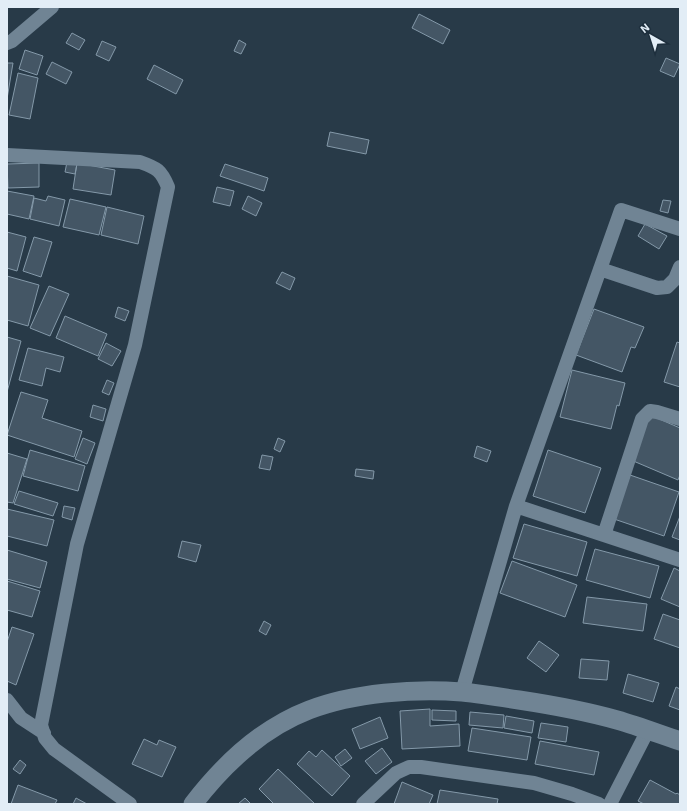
<svg xmlns="http://www.w3.org/2000/svg" width="687" height="811" font-family="'Exo 2',sans-serif">
  <rect width="100%" height="100%" fill="#283a48"/>
  <path fill="#445665" stroke="#8499a9" d="M419,14L450,30L443,44L412,28Z
    M72,33L85,40L79,50L66,43Z
    M239,40L246,44L241,54L234,51Z
    M102,41L116,47L109,61L96,55Z
    M25,50L43,56L37,75L19,69Z
    M666,58L680,64L674,77L660,71Z
    M52,62L72,72L66,84L46,74Z
    M7,63H13L7,99Z
    M154,65L183,80L176,94L147,79Z
    M18,73L38,78L30,119L9,115Z
    M330,132L369,140L366,154L327,146Z
    M67,162L77,164L75,174L65,172Z
    M39,163V187L8,188L7,164Z
    M77,163L115,170L111,195L73,189Z
    M225,164L268,178L264,191L220,176Z
    M217,187L234,191L230,206L213,202Z
    M7,191L34,196L29,219L7,214Z
    M48,196L65,200L59,226L30,219L34,198L46,201Z
    M248,196L262,203L256,216L242,209Z
    M70,199L106,207L99,235L63,227Z
    M663,200L671,201L668,213L660,211Z
    M107,207L144,216L138,244L101,235Z
    M645,224L667,236L659,249L638,236Z
    M7,232L26,237L17,271L7,268Z
    M34,237L52,242L41,277L23,271Z
    M282,272L295,278L290,290L276,283Z
    M7,276L39,285L28,326L7,320Z
    M49,286L69,294L50,336L30,328Z
    M118,307L129,311L125,321L115,317Z
    M594,309L644,327L635,348L631,347L622,372L576,355Z
    M65,316L107,334L98,356L56,338Z
    M7,337L21,341L7,392Z
    M677,342L680,343V387L664,382Z
    M106,343L121,351L112,366L98,359Z
    M28,348L64,357L60,372L46,368L42,386L19,380Z
    M572,370L625,383L619,406L617,405L611,429L560,417Z
    M107,380L114,383L109,395L102,392Z
    M21,392L48,400L42,418L82,431L74,457L7,435Z
    M93,405L106,409L103,421L90,417Z
    M650,415L680,428V475L678,480L631,460Z
    M83,438L95,443L87,464L75,459Z
    M278,438L285,441L280,452L274,449Z
    M477,446L491,451L487,462L474,457Z
    M30,450L85,466L78,491L23,476Z
    M548,450L601,468L585,513L533,496Z
    M7,453L27,459L13,503L7,502Z
    M262,455L273,457L270,470L259,468Z
    M356,469L374,471L373,479L355,476Z
    M630,475L679,492L664,536L614,519Z
    M19,491L58,503L53,516L14,504Z
    M64,506L75,508L72,520L62,517Z
    M7,509L54,520L47,546L7,536Z
    M680,516V540L672,537Z
    M524,524L587,542L577,576L513,558Z
    M182,541L201,545L196,562L178,557Z
    M595,549L659,566L650,598L586,580Z
    M7,550L47,562L40,588L7,579Z
    M512,561L577,585L565,617L500,593Z
    M674,568L680,571V607L661,599Z
    M7,581L40,591L32,617L7,610Z
    M587,597L647,604L643,631L583,623Z
    M663,614L680,620V648L654,639Z
    M264,621L271,625L266,635L259,631Z
    M12,627L34,634L16,685L7,681V642Z
    M539,641L559,655L546,672L527,658Z
    M581,659L609,661L607,680L579,678Z
    M628,674L659,683L653,702L623,693Z
    M676,687L680,689V710L669,706Z
    M430,709V726L459,724L460,746L402,749L400,711Z
    M432,710L456,711V721L432,720Z
    M470,712L504,715L503,728L469,725Z
    M506,716L534,721L532,733L504,728Z
    M380,717L388,738L360,749L352,729Z
    M541,723L568,727L566,742L538,738Z
    M472,728L531,737L527,760L468,751Z
    M144,739L157,745L159,740L176,747L162,777L132,764Z
    M540,741L599,752L594,775L535,764Z
    M382,748L392,762L376,774L365,761Z
    M345,749L352,758L341,766L335,757Z
    M322,750L350,776L332,796L297,764L309,751L316,757Z
    M20,760L26,765L20,774L13,769Z
    M278,769L315,804H274L259,789Z
    M650,780L676,794L677,793L680,795V804H644L638,801Z
    M402,782L433,795L429,804H394Z
    M18,785L57,800L55,804H11Z
    M440,790L498,799L497,804H437Z
    M76,798L87,804H73Z
    M245,798L251,804H238Z"/>
  <g fill="none" stroke-linecap="round" stroke-linejoin="round">
    <path stroke="#708494" stroke-width="14" d="M7,43L12,41L52,7
      M7,155L140,162C157,168 161,170 168,187L135,345L77,544L41,725L45,738L54,749L130,804
      M600,269L657,288L667,287L675,279L680,267
      M516,506L680,560
      M604,535L642,419L650,411L657,412L680,419
      M462,692L516,506L621,210L680,229
      M7,700L21,718L44,733
      M363,804L396,773L409,767H421L534,783L572,794L599,804
      M610,804L648,730"/>
    <path stroke="#708494" stroke-width="19" d="M193,804C223,765 262,728 309,710C353,693 415,688 462,692C481,694 500,697 519,700C552,705 585,711 617,720C638,726 659,734 680,741"/>
  </g>
  <rect width="687" height="811" fill="none" stroke="#e2edf6" stroke-width="16"/>
  <g transform="translate(651 36) rotate(321)" stroke="#1e2f3d" stroke-width="3" paint-order="stroke">
  <path d="M0-3L7 15L0 10L-7 15Z" fill="#e2edf6"/>
  <text y="-6" font-size="11" font-weight="bold" text-anchor="middle" fill="#e2edf6">N</text>
  </g>
</svg>
